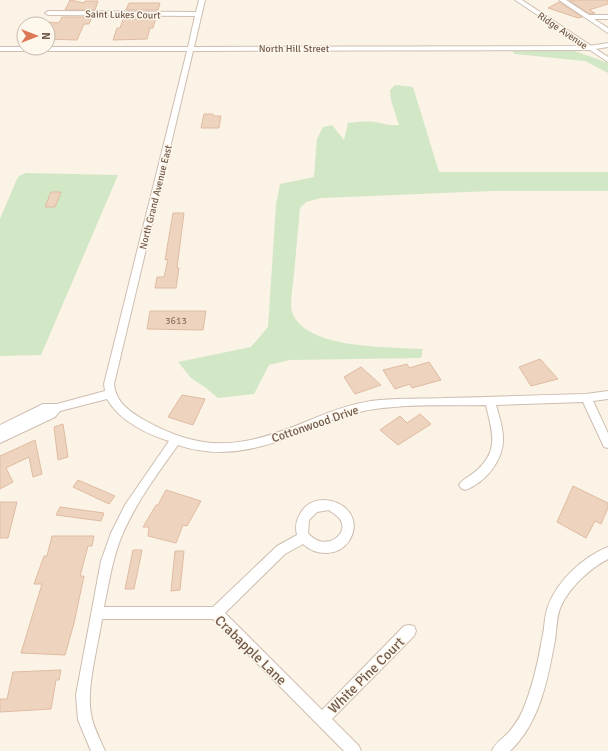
<svg xmlns="http://www.w3.org/2000/svg" width="608" height="751" font-family="Signika,sans-serif">
  <rect width="100%" height="100%" fill="#fbf3e6"/>
  <path fill="#d2e7c5" d="M512,51H575L608,63V73L585,61L515,54Z
    M395,85L413,87L439,172H608V191H492L321,198L306,202L300,208C298,230 296,252 294,274C293,284 291,295 291,305C293,350 391,347 423,349L421,358L290,360L269,365L254,394L218,398L206,388L191,378L178,362L251,347L268,327L276,205L280,184L314,177L317,139L323,127L332,125L344,140L348,123C357,122 365,121 374,122C383,123 389,126 399,125L391,100L390,90Z
    M26,173L118,175L41,355L0,356V219L17,179L19,176Z"/>
  <path fill="#eed4bf" stroke="#e0bba1" d="M70,0L84,3L85,1H98L95,10H65Z
    M569,0H608V4L589,10L595,13L589,14Z
    M559,2L582,17L578,18L548,8Z
    M129,3H160L158,10H126Z
    M62,17H92L89,24H84L77,40L48,39V22L59,23Z
    M124,17H156L153,28H150L147,39L113,40L117,28H120Z
    M204,114H213V116H221L219,128H201Z
    M51,192H61L55,207H45Z
    M173,213H184L177,268H179L176,288H155L157,277H164L168,259L165,260Z
    M150,311H206L203,330L147,329Z
    M540,359L558,379L531,386L519,367Z
    M429,362L441,380L412,388L410,384L395,389L383,370L407,364L409,368Z
    M361,367L381,385L355,394L344,377Z
    M182,395L205,399L193,425L168,417Z
    M420,414L431,424L398,445L380,430L400,416L407,423Z
    M63,424L68,457L58,460L54,427Z
    M35,440L42,474L33,477L29,457L6,468L13,482L0,489V456Z
    M78,480L115,496L109,504L73,487Z
    M573,486L608,503V508L601,524L595,521L586,538L557,522Z
    M166,490L201,501L187,526L183,525L176,543L148,536L149,527H143L156,505H158Z
    M0,502H17L8,538H0Z
    M60,507L104,513L101,521L56,515Z
    M52,536H94L92,546H88L80,576H84L74,623L65,655L21,653L42,584H34L44,556H47Z
    M133,550H142L134,589H125Z
    M175,551H184L180,590L171,591Z
    M61,670L59,680H56L51,709L0,712V699H7L13,672Z"/>
  <g fill="none" stroke-linecap="round" stroke-linejoin="round">
    <defs>
      <path id="minor" d="M199,0H205L194,47L589,46L608,43V47L589,50L193,51L114,384C116,403 130,412 146,421C207,455 246,446 308,421C331,411 355,402 380,400C402,398 425,399 447,398C493,397 540,395 586,394L608,391V399L593,401L608,433V448L604,447L583,402L496,405C499,416 503,427 503,438C504,460 485,483 465,490L461,488L459,485C462,479 471,476 476,471C500,450 492,432 486,405C444,406 400,403 359,412C342,415 326,422 310,429C267,447 225,461 178,445C158,473 137,501 123,533C113,556 109,582 104,607H213L277,546L297,535C295,527 296,521 300,514C316,484 370,507 349,541C338,557 316,556 303,544L285,554L225,613L322,710L404,626L409,625L414,626L416,631L414,636L332,719L359,746L361,751H344L213,619H102C98,647 86,687 91,714C93,727 100,739 105,751H91L78,720L76,695L101,561L111,533L125,505L169,441C146,434 119,420 107,399L60,411L55,417L0,443V425L43,404H57L105,391L104,384L187,51H0V47H188L195,16L48,15L45,13L48,11L196,12ZM329,510C332,513 337,515 339,518C352,533 325,554 308,533L309,520L317,512Z
        M559,0H566L589,15H608V19H594L608,28V33Z
        M608,547V559C589,569 570,587 561,606C556,616 557,629 555,640C548,678 540,723 510,751H492C495,743 502,739 508,733C514,726 519,719 523,710C532,688 538,663 542,639C545,628 544,617 548,606C558,580 583,557 608,547Z"/>
      <path id="tertiary" d="M515,0H522L608,57V62Z"/>
    </defs>
    <use href="#minor" stroke="#cebeb0" stroke-width="2"/>
    <use href="#tertiary" stroke="#cebeb0" stroke-width="2"/>
    <use href="#minor" fill="#fff" fill-rule="evenodd"/>
    <use href="#tertiary" fill="#fff" fill-rule="evenodd"/>
  </g>
  <g text-anchor="middle" stroke-width="3" stroke-linejoin="round" paint-order="stroke">
    <g font-size="10" fill="#725b4c" stroke="#fef7ec">
      <text transform="translate(123 14) rotate(1)" y="4">Saint Lukes Court</text>
      <text transform="translate(563 30) rotate(34)" y="4">Ridge Avenue</text>
      <text x="294" y="52">North Hill Street</text>
      <text transform="translate(155 197) rotate(-76)" y="4">North Grand Avenue East</text>
    </g>
    <g font-size="10" fill="#917969">
      <text x="176" y="324">3613</text>
    </g>
    <g font-size="12" fill="#725b4c" stroke="#fef7ec">
      <text transform="translate(315 424) rotate(-19)" y="4">Cottonwood Drive</text>
    </g>
    <g font-size="14" fill="#725b4c" stroke="#fef7ec">
      <text transform="translate(251 650) rotate(44)" y="5">Crabapple Lane</text>
      <text transform="translate(366 675) rotate(-45)" y="5">White Pine Court</text>
    </g>
  </g>
  <g transform="translate(36 36) rotate(90)"><circle r="19" fill="#fef7ec" stroke="#c6b9ac"/>
  <path d="M0-3L7 15L0 10L-7 15Z" fill="#dc7753"/>
  <text y="-6" font-size="11" font-weight="bold" text-anchor="middle" fill="#725b4c">N</text>
  </g>
</svg>
